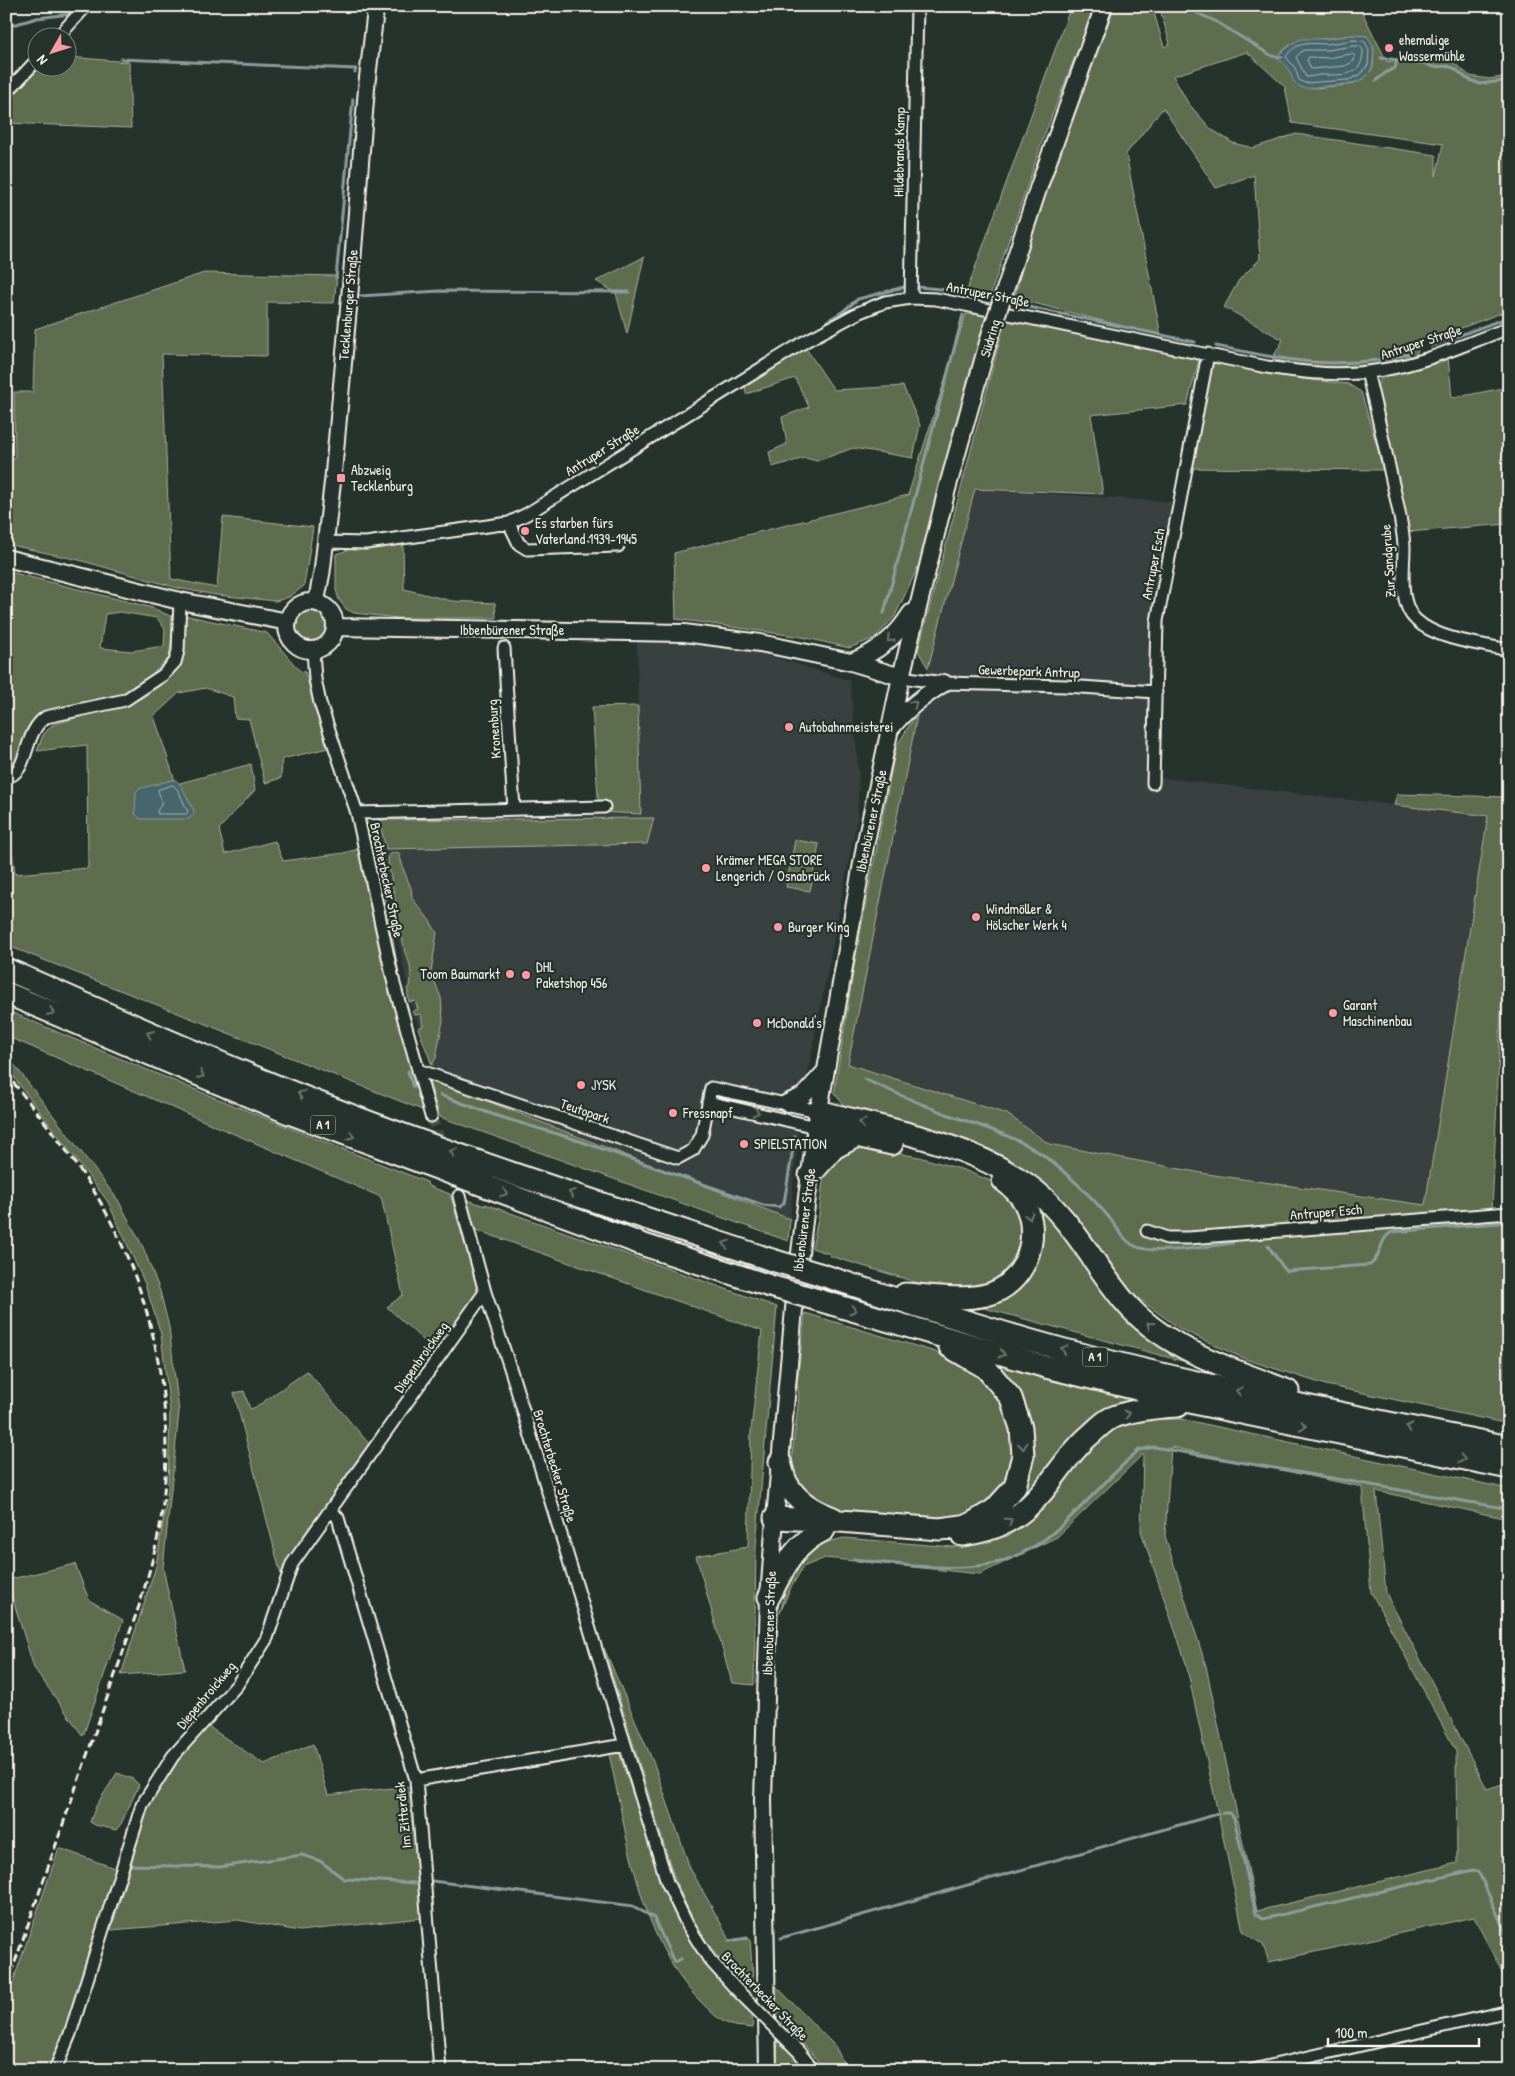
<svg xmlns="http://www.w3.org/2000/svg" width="1515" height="2076" font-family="'Patrick Hand',sans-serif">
  <rect width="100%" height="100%" fill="#26332d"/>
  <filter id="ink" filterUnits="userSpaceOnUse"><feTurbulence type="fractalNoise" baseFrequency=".02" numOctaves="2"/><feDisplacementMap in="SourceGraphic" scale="10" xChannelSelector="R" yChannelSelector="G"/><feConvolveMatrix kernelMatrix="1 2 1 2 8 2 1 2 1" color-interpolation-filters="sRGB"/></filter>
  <g filter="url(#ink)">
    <path fill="#394141" d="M975,489L1173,502L1151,617L1150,700L1146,776L1488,816L1425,1206L1207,1174L1049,1144L1007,1114L848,1064L923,686Z
      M637,639L749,649L850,681L859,775L857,819L800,1112L790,1219L437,1080L412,1007L372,816L599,812L641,813Z"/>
    <path fill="#5f6d4f" stroke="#aaaf9c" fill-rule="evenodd" d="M1071,6H1095L1044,136L990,296L967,290Z
      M1115,6H1152L1164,47L1170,44L1159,6H1359L1387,62L1417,56L1425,57L1435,62L1447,61L1454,63L1470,76L1489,79L1509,76V310L1448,333L1420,342L1416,356L1368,368L1307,367L1272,359L1283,340L1224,307L1239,280L1260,259L1254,175L1216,188L1163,108L1126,154L1161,336L1014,298L1047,180ZM1353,35L1367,36L1374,47L1373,68L1363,79L1349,85L1314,88L1292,77L1291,70L1279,54L1292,43ZM1247,52L1285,87L1292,123L1443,144L1436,176V155L1296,134L1253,148L1233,143L1211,129L1188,103L1173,76Z
      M68,57L129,62L131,128L6,123V102L40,68H68Z
      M644,257L627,334L616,293L596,281Z
      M204,273L337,276L334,303L267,302V356L162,354L171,579L217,588L223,517L313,527L304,586L289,597L276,601L216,595L178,588L79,560L6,544V459H15L14,392H33L35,329Z
      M966,314L986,315L919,565L895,616L875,638L849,648L802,637L676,619L674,553L908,495Z
      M1006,317L1199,360L1187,405L1091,415L1103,494L975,489L928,668L918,651Z
      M805,347L834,390L903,386L920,425L913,458L853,448L817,461L805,458L772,467L769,452L787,444L782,417L809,407L795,378L746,394L745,386Z
      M1448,357L1452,398L1509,387V524L1407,532L1376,390L1380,379Z
      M1211,362L1303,379L1348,384L1361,392L1384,470L1191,468Z
      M403,545L404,589L452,601L495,603L496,618H398L354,613L346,609L339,600L336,590V554L354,548Z
      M6,571L153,608L174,618L169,658L136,689L121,696L49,710L43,715L15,766L6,772ZM120,612L157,618L165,629L164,646L132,651L100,648L105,614Z
      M294 626a18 18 0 1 1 36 0a18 18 0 1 1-36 0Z
      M184,615L267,633L300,671L305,672L328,748L282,759L281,778L265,783L249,719L235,718L233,697L206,688L179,693L154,716L176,784L251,764L255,790L219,829L225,854L275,841L283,861L344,853L358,849L384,973L425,1111L6,945V794L15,874L88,868L87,745L37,751L43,735L52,725L142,698L180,666Z
      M638,706L641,814L599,812L592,707Z
      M918,711L848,1064L1007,1114L1049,1144L1207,1174L1425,1205L1488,816L1394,805L1397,794L1509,797V835L1492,1210L1493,1220L1509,1219V1424L1326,1385L1245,1359L1180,1329L1134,1295L1069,1208L1034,1179L976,1146L844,1105L834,1093L855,961L896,747Z
      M654,818L647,844L386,849L379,820Z
      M366,819L382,880L400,979L395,968L374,863L364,823Z
      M795,840L819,844L810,891L786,887Z
      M396,852L399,853L404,871L411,888L412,898L430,921L437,933L431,972L441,998L443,1020L436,1058L432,1065L418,1028L423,1026L421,1014L414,1015L412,1012L418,1009L415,1001L409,1002L407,988L410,987C412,976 411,962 405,953L388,862L389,855Z
      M6,1010C145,1070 285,1127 427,1182L428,1186L450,1194L479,1293L436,1352L387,1307L403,1295L381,1197L6,1036Z
      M6,1054L118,1200L143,1247L160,1291L169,1327L179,1412L163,1568L185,1670L121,1675L156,1566L168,1490L170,1412L161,1334L145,1284L108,1202L6,1067Z
      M428,1078L790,1219L788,1241L440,1117Z
      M852,1145L919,1157L964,1170L993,1182L1014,1201L1024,1235L1016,1263L995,1283L962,1290L932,1287L830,1256V1254L812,1248L819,1214L823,1180L826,1169Z
      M1022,1186L1109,1289L1212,1369L965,1303L1023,1273Z
      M465,1199L485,1206V1204L777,1307L756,1545L754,1685L732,1683L696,1556L748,1547L751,1431L762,1331L476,1230Z
      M805,1313L949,1356L974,1368L998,1392L1016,1441L1010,1478L983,1510L949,1521L854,1515L822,1505L799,1484L794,1472L792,1455L799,1397L797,1383Z
      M985,1361L1003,1365L1146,1402L1127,1408L1027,1504L978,1525L1027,1453Z
      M307,1371L370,1445L282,1579L234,1393L244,1391L250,1409L256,1407Z
      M1181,1419L1509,1489V1519L1376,1491L1386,1593L1487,1789L1509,1782V1986L1474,1917L1269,1962L1263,1945L1243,1931L1186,1663L1141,1531L1143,1454L1057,1537L980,1574L825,1558L803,1567L789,1591L780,1613L790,1573L816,1545L844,1538L953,1547L1008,1536L1039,1513L1099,1438L1133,1420ZM1171,1447L1362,1487L1371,1592L1456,1751L1457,1863L1257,1911L1206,1666L1165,1536Z
      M75,1564L89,1600L123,1620L83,1736L34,1668L7,1580Z
      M604,1648L654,1764L690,1868L730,1940L750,1939L754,1993C713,1959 692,1923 673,1874Z
      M206,1725L264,1764L313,1744L328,1795L411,1786L422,1918L299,1931L238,1920L111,1930L147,1810L177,1759Z
      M619,1753L667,1897L686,1934L706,1964L752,2016L753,2028C747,2027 740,2027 734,2026C720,2022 710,2011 700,2001C638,1938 628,1837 609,1754Z
      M117,1773L133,1779L139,1785L121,1824L116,1830L95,1825L90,1822L96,1806Z
      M59,1848L117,1869L67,2032L51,2070H6V2002Z
      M775,1985L835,2046L847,2070H825L807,2048L777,2018Z
      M778,2039L807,2070H776Z"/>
    <path fill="#46656c" stroke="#8c9d9e" d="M1353,35L1367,36C1374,45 1374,50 1373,61C1371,86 1343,84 1324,86C1316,86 1309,90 1301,87C1288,82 1295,69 1278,59L1279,54L1300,39H1326Z
      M172,780H176L182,787L193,809L194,813L189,819H141L135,814L136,793L138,789Z"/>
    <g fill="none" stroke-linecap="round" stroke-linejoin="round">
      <path stroke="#aeb9b6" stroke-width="1" d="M1353,40L1364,41L1369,49L1368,65L1360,75L1348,80L1304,83L1299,80L1295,68L1286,57C1294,42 1310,43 1325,44C1334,44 1344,41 1353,40Z
        M1354,46H1360L1363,50C1363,75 1347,75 1326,75C1319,74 1313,77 1306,77L1296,57L1303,50H1327Z
        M1352,54L1355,56L1354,61L1345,66L1311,69L1307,60L1309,57L1328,58Z
        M173,785L178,790L188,812L186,814H158L157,811C165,801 160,799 158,790Z"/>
      <path stroke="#8c9d9e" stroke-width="3" d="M1181,6L1215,21L1272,56L1282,57
        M6,27L37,18L70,14
        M1381,58L1399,60
        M121,59L356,69L355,72
        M1413,63H1424L1433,67L1447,66L1454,68L1466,78L1480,84L1509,80
        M1376,81L1385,73L1395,68L1397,60
        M336,278L353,99
        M918,287L940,289L972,295
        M360,296L439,291L629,292
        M1029,307L1195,342
        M827,321L842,312L858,299L904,287
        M1216,346C1284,360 1342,372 1411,353
        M1431,346L1509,317
        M884,613L963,315
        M408,1071L413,1087H415
        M864,1079C893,1092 922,1105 952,1116C983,1127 1015,1136 1043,1155C1064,1171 1090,1195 1107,1215C1115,1224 1123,1241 1135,1246C1156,1256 1208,1246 1233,1243
        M440,1095L497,1116L571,1138L763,1205L779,1207L784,1203L795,1136
        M1268,1246L1286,1271L1370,1265C1382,1257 1379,1238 1392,1232L1509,1222
        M854,1559C874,1562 894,1564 914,1566C969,1570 1011,1569 1054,1532C1084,1507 1109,1476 1139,1450L1154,1447L1509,1509
        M1222,1813H1230L1234,1818L1256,1914L1263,1919L1473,1870L1477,1871L1481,1877L1509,1941
        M127,1865L220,1867L302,1855L320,1861L344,1879L416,1883
        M432,1881L633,1906L654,1918L673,1960L675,1962L681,1959
        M781,1938L1218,1814
        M729,1941L747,1938"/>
      <path stroke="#455049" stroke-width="11" stroke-dasharray="11 5.5" stroke-linecap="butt" d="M431,1116L443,1149"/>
      <defs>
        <path id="minor" d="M57,38L86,6
          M6,93L38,59
          M911,298L917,6
          M1367,372C1376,408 1384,444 1392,480C1397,502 1403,525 1404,547C1404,569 1398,604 1416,620C1437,640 1481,644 1509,650
          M509,523L519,544L527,549L618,546
          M325,542L366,543L509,523L527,514L804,342L860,312L885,302L911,298L936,299L1267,367C1306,373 1343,377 1382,370C1426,363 1467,343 1509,328
          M504,648L514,809
          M313,651L315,679L320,703L357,813L394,984L431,1116
          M901,677L944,683L1066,686L1156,692
          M6,777C30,773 22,733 46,717L125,700L163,675L175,662L178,651L180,601
          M1153,783L1157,621L1208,354
          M357,813L604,807
          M418,1070L678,1158L693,1150L702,1135L711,1088L818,1111
          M708,1102L816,1127
          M459,1196L485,1292L512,1374L667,1882L687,1924L709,1959L735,1988
          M1147,1231L1167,1238H1189L1509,1213
          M331,1510L338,1518L416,1780L440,2070
          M416,1780L624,1745
          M799,2052L813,2070
          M55,2070L70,2034L142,1805L173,1756L237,1685L267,1638L292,1564L485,1292
          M1253,2070L1509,2011"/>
        <path id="tertiary" d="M316,603L322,572L333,478L351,281L367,82L376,6"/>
        <path id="secondary" d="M1005,290L1039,186L1104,6
          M6,558L180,601L288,622
          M287 626a24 24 0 1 1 48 0a24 24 0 1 1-48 0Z
          M336,627L684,633L760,643L851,662L901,677
          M851,662C878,652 896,637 911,613
          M892,727C907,708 924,696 944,683
          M787,1103L803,1096L824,1073
          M768,2070L763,1800L769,1597L775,1518L797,1276L816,1127L865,846L901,677L947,489L991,332"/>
        <path id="motorway" d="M6,969C128,1023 250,1078 374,1124C506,1173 639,1216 772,1260
          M6,993L289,1113L644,1245L770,1286
          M818,1111C887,1129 965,1142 1025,1183C1070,1214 1090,1260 1124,1301C1165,1350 1231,1368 1288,1391
          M816,1127L892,1144
          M810,1175L834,1148L855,1137
          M819,1274C899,1300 979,1327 1061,1349C1209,1388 1359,1417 1509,1447
          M905,1294C932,1296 960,1301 986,1295C1025,1286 1043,1236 1024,1202C1019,1193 1011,1186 1003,1180
          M818,1300L1046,1367L1203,1405L1509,1468
          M780,1462C782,1469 784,1479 788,1485C797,1501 816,1512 833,1518
          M775,1518L840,1521L940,1529L969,1525L994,1510L1015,1487L1023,1455L1021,1428L1011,1398L986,1368L950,1347
          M962,1535C997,1531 1021,1518 1043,1491C1059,1472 1071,1451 1090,1435C1096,1430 1103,1422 1111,1418C1131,1410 1156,1407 1178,1406
          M769,1597C784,1568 793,1545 824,1530"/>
      </defs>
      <use href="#minor" stroke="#f4f1e8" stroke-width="15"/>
      <use href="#tertiary" stroke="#f4f1e8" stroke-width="19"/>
      <use href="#secondary" stroke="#f4f1e8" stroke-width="20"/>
      <use href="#motorway" stroke="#f4f1e8" stroke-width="25"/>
      <use href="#minor" stroke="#26332d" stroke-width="11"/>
      <use href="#tertiary" stroke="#26332d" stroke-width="15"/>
      <use href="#secondary" stroke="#26332d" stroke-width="16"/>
      <use href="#motorway" stroke="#26332d" stroke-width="21"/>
      <path stroke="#f4f1e8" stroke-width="3" stroke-dasharray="8 4" stroke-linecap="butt" d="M6,1073C39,1116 75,1157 102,1205C157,1304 177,1413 160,1526C155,1553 147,1580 139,1606L6,1988"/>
      <defs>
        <path id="minor-bridge" d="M735,1988L799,2052"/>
        <path id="secondary-bridge" d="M991,332L1005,290"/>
        <path id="motorway-bridge" d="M772,1260L819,1274
          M770,1286L818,1300"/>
      </defs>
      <use href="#minor-bridge" stroke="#f4f1e8" stroke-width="15" stroke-linecap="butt"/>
      <use href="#secondary-bridge" stroke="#f4f1e8" stroke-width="20" stroke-linecap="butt"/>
      <use href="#motorway-bridge" stroke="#f4f1e8" stroke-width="25" stroke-linecap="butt"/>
      <use href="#minor-bridge" stroke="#26332d" stroke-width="11"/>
      <use href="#secondary-bridge" stroke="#26332d" stroke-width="16"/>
      <use href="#motorway-bridge" stroke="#26332d" stroke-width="21"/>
    </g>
    <defs><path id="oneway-chevron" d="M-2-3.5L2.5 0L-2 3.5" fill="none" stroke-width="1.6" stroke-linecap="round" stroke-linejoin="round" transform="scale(1.25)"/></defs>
    <g stroke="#6e766e">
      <use href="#oneway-chevron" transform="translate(890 639) rotate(136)"/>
      <use href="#oneway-chevron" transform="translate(914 704) rotate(-38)"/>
      <use href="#oneway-chevron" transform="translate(51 1012) rotate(23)"/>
      <use href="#oneway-chevron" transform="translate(150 1034) rotate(-157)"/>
      <use href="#oneway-chevron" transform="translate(201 1075) rotate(23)"/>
      <use href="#oneway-chevron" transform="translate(301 1094) rotate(-158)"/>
      <use href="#oneway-chevron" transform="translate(756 1112) rotate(12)"/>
      <use href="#oneway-chevron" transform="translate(862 1123) rotate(-165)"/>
      <use href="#oneway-chevron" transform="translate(351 1136) rotate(21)"/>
      <use href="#oneway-chevron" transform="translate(453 1152) rotate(-160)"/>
      <use href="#oneway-chevron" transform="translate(504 1193) rotate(21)"/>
      <use href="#oneway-chevron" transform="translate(572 1193) rotate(-161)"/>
      <use href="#oneway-chevron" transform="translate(1029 1216) rotate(74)"/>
      <use href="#oneway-chevron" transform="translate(726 1244) rotate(-162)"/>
      <use href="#oneway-chevron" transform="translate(853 1310) rotate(16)"/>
      <use href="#oneway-chevron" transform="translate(1150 1325) rotate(-141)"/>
      <use href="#oneway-chevron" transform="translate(1064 1349) rotate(-165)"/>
      <use href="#oneway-chevron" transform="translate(1002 1354) rotate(16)"/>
      <use href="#oneway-chevron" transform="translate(1239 1391) rotate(-167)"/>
      <use href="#oneway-chevron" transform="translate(1127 1414) rotate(-15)"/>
      <use href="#oneway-chevron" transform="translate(1303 1426) rotate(12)"/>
      <use href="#oneway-chevron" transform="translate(1409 1427) rotate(-169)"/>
      <use href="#oneway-chevron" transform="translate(1023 1446) rotate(84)"/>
      <use href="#oneway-chevron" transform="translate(1462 1459) rotate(12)"/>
      <use href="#oneway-chevron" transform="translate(1009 1521) rotate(-33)"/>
    </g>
  </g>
  <g fill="#ff9aa2" stroke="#26332d" stroke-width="2">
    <circle cx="1389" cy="48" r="5"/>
    <rect x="336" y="473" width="10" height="10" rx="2.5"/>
    <circle cx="525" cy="531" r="5"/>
    <circle cx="789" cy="727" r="5"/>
    <circle cx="706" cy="868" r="5"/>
    <circle cx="976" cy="917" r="5"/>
    <circle cx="778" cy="927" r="5"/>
    <circle cx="510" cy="974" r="5"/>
    <circle cx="526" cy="975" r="5"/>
    <circle cx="1333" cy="1013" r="5"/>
    <circle cx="757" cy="1023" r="5"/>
    <circle cx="581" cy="1085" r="5"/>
    <circle cx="673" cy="1113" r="5"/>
    <circle cx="744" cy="1144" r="5"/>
  </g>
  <g text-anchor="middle" stroke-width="4.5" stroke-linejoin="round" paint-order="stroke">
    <g fill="#26332d" stroke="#b6b8b0" stroke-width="1">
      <rect x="310.5" y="1115.5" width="25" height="19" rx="4"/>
      <rect x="1082.5" y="1347.5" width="25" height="19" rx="4"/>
    </g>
    <g font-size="12" font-weight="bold" fill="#f4f1e8">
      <text x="323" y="1129">A 1</text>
      <text x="1095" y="1361">A 1</text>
    </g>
    <g font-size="14" fill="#f4f1e8" stroke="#26332d" text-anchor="start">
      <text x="1399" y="45">ehemalige<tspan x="1399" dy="16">Wassermühle</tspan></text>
      <text x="351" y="475">Abzweig<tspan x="351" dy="16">Tecklenburg</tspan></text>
      <text x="535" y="528">Es starben fürs<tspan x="535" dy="16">Vaterland 1939-1945</tspan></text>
      <text x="799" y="732">Autobahnmeisterei</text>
      <text x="716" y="865">Krämer MEGA STORE<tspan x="716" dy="16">Lengerich / Osnabrück</tspan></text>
      <text x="986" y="914">Windmöller &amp;<tspan x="986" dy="16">Hölscher Werk 4</tspan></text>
      <text x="788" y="932">Burger King</text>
      <text x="536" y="972">DHL<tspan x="536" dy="16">Paketshop 456</tspan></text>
      <text x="500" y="979" text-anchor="end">Toom Baumarkt</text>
      <text x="1343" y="1010">Garant<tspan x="1343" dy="16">Maschinenbau</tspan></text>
      <text x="767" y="1028">McDonald's</text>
      <text x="591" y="1090">JYSK</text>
      <text x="683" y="1118">Fressnapf</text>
      <text x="754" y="1149">SPIELSTATION</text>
    </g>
    <g font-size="14" fill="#f4f1e8" stroke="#26332d">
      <text transform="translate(899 152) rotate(-89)" y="5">Hildebrands Kamp</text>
      <text transform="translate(988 294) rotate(11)" y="5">Antruper Straße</text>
      <text transform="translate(348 305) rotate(-85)" y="5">Tecklenburger Straße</text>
      <text transform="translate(990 338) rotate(-73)" y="5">Südring</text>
      <text transform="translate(1421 342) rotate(-18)" y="5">Antruper Straße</text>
      <text transform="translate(602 450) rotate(-32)" y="5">Antruper Straße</text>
      <text transform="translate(1388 561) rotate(-94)" y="5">Zur Sandgrube</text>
      <text transform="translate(1153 564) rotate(-79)" y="5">Antruper Esch</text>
      <text x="512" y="635">Ibbenbürener Straße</text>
      <text transform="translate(1029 671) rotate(2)" y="5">Gewerbepark Antrup</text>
      <text transform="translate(494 729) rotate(-94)" y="5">Kronenburg</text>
      <text transform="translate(871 821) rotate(-78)" y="5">Ibbenbürener Straße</text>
      <text transform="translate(387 880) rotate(78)" y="5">Brochterbecker Straße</text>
      <text transform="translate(585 1111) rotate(19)" y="5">Teutopark</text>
      <text transform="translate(1326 1212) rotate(-5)" y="5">Antruper Esch</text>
      <text transform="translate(804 1220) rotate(-83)" y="5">Ibbenbürener Straße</text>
      <text transform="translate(421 1357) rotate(-55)" y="5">Diepenbroickweg</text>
      <text transform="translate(555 1466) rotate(73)" y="5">Brochterbecker Straße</text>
      <text transform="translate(769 1623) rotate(-88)" y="5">Ibbenbürener Straße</text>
      <text transform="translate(206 1695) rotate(-50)" y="5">Diepenbroickweg</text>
      <text transform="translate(403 1815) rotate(-96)" y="5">Im Zitterdiek</text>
      <text transform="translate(765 1996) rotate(46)" y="5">Brochterbecker Straße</text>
    </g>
  </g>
  <rect width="1515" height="2076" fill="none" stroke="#26332d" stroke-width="25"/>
  <rect x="12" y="12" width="1490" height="2051" fill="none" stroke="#f4f1e8" stroke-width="2" filter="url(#ink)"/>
  <g transform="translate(52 52) rotate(231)"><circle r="24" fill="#26332d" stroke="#787f78"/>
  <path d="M0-4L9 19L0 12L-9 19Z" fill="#ff9aa2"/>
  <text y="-8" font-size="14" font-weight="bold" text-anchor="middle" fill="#f4f1e8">N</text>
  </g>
  <path d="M1328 2038v8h151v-8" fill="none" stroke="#f4f1e8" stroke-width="2.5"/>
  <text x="1335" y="2038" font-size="15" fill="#f4f1e8" stroke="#26332d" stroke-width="4" paint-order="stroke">100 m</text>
</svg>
